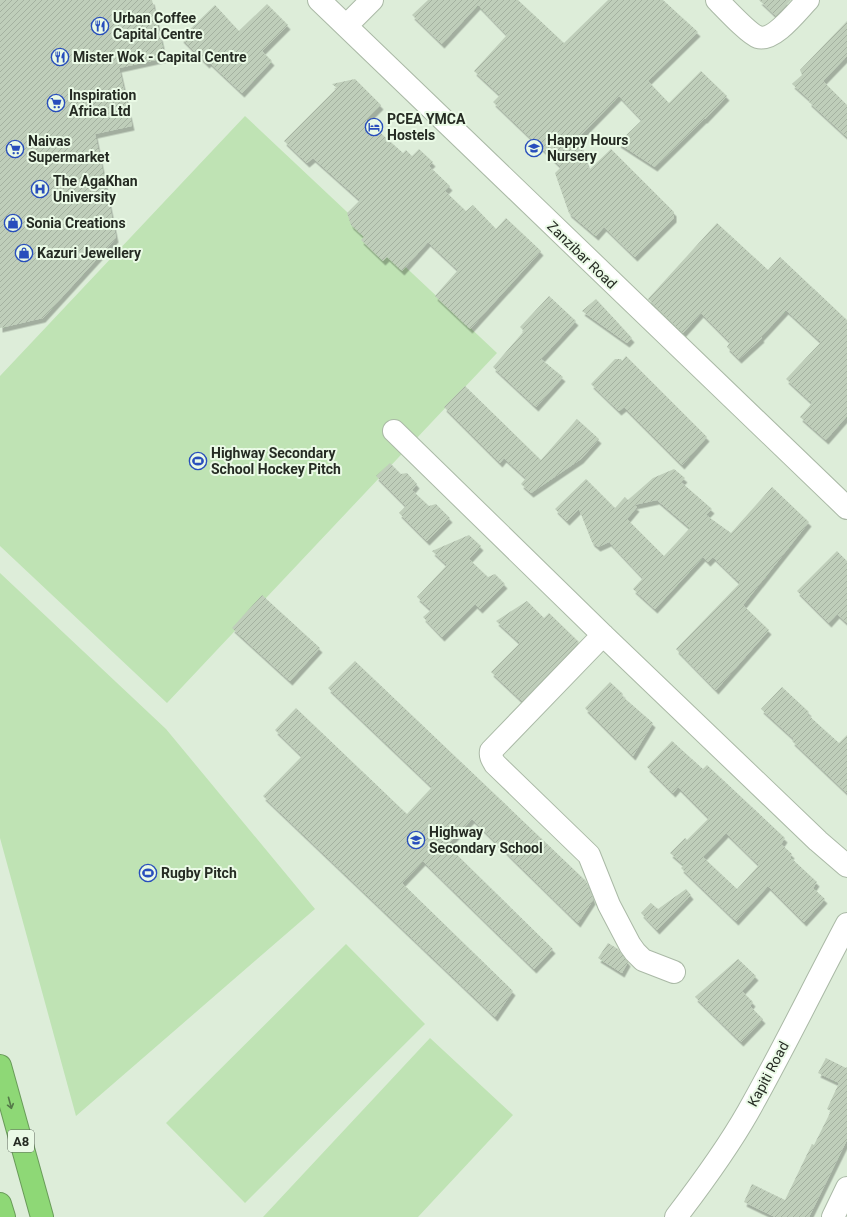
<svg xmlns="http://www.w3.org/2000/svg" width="847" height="1217" font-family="Roboto,sans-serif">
  <defs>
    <pattern id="building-hatch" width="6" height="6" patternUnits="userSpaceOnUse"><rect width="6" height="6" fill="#bfceba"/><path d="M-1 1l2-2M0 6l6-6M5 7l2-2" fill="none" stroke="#a4b1a0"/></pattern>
    <filter id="shadow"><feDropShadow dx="2.5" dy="4.5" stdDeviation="0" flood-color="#0004"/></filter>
  </defs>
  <rect width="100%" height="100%" fill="#ddedd9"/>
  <path fill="#bfe3b4" d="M245,116L497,353L167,703L0,546V376Z
    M0,573L166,729L315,909L76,1116L0,838Z
    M346,944L425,1024L245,1203L166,1123Z
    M430,1038L513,1115L418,1217H263Z"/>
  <path fill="url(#building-hatch)" fill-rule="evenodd" filter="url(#shadow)" d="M0,0H152L165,58L119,68L132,126L95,134L116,238L43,318L0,328Z
    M428,0H518L564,43L608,0H663L698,32L648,81L669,103L701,71L727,96L705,119H704L655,167L618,143L642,120L619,96L578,138L589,170L611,149L674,212V218L635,257L604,227L596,236L569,213L555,173L561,167L493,102L500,95L474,71L507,35L478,5L442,44L412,15Z
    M759,0H791L776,16Z
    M267,4L288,25L262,51L272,61L242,93L209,62L207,64L181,38L215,5L239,31Z
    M847,21V56L823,81L847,105V137L809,102L810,100L792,84L802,75L800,70Z
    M355,79L381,105L366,120L403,153L406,150L412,156L419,149L433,162L429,166L450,186L445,191L466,211L473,205L496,229L506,218L541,251L470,329L435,296L458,270L428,242L402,271L387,257L383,261L361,240L364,237L351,225L347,213L360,200L313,158L307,163L284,141L337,88L332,84Z
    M717,223L768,270L780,257L847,320V416L826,440L800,417L812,403L786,379L821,342L786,310L761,337L762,338L739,359L727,347L730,342L701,313L683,333L648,299Z
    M549,296L576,321L541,359L563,377L536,407L493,367L524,331L520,327Z
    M596,299L632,338L627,343L582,311Z
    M626,356L707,437L682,465L624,407L619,411L591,384L615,359H621L622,361Z
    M465,386L541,460L577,419L599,439L581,459L531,493L521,484L526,478L504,458L500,463L444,407Z
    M390,463L401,474L407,473L417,484L412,490L429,506L436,504L450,518L427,541L399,513L406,506L376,476Z
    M674,469L685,478L681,482L712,509L706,515L731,533L772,487L809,522L743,605L769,630L716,690L676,649L740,583L713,557L708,562L703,557L655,609L633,589L643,578L609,542L598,547L592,542L579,509L567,521L555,509L586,479L615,508L625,497L628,500L653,478ZM657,500L690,528L664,556L627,519L637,507L634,505Z
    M469,535L481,546L469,559L488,577L495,574L505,584L480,609L475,604L442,637L423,617L431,610L417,597L447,565L432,551Z
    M837,551L847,561V623L837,614L829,623L797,591Z
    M262,595L320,648L290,681L232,628Z
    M527,601L544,618L549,613L579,642L522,701L491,672L520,643L496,621Z
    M355,661L586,881L593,900L578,923L472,819L447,845L553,949L534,969L423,861L402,883L513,991L495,1017L263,796L302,756L275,730L296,708L407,814L432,787L328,688Z
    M610,682L623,694L622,696L653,723L633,756L585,708Z
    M782,687L809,712L807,714L839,743L847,735V793L792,741L794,739L761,709Z
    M672,741L703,769L707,765L785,838L781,844L792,854L790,857L817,882L813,888L825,899L804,922L768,886L736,921L681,868L684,865L670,853L685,838L687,840L709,818L678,787L673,793L647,767ZM726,833L759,865L737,889L703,857Z
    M686,889L691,895L657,930L641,913L651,903L658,909Z
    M608,943L618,949L628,962L622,973L598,958Z
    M738,959L756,976L742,991L753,1002L750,1006L763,1019L741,1042L695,997Z
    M826,1058L846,1068L847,1067V1140L809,1217H775L744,1202L752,1184L785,1200L812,1144L814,1145L831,1111L827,1109L839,1083L818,1073Z"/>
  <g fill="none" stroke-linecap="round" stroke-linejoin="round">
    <defs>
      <path id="minor" d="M319,0L847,508
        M717,0C725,8 749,34 758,37C774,42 798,10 808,0
        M346,26L372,0
        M394,431L603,635L818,841L847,866
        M603,635L491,751C490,756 492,759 495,764L589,855L609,905L630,945L635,952L643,960L674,972
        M676,1217C702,1183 727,1149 748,1112C783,1050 814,986 847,924
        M833,1217L847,1188"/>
      <path id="highway" d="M0,1066L42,1217
        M0,1204L4,1217"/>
    </defs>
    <use href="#minor" stroke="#aab9a6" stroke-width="24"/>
    <use href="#highway" stroke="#699b59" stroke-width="24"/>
    <use href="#minor" stroke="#fff" stroke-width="22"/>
    <use href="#highway" stroke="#8ed876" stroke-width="22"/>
  </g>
  <defs><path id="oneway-shaft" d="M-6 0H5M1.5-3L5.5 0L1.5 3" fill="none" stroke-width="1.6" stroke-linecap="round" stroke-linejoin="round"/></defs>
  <use stroke="#547948" href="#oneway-shaft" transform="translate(10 1103) rotate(75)"/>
  <defs>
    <symbol id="restaurant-ring" viewBox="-11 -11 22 22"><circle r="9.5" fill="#eafae6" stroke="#284ebc" stroke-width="1.5"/><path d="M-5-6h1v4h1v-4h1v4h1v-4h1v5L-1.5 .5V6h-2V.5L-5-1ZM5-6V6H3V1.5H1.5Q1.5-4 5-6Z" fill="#284ebc"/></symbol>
    <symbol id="supermarket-ring" viewBox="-11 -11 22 22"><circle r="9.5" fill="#eafae6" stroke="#284ebc" stroke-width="1.5"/><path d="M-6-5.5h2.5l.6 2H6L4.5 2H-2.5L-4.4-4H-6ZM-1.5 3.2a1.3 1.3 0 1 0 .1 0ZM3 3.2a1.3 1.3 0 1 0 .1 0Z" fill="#284ebc"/></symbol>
    <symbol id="hotel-ring" viewBox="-11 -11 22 22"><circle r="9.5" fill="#eafae6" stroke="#284ebc" stroke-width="1.5"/><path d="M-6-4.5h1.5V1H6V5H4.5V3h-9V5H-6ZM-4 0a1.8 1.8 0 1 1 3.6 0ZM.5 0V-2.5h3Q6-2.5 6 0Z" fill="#284ebc"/></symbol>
    <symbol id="school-ring" viewBox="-11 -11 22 22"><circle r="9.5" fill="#eafae6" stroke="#284ebc" stroke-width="1.5"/><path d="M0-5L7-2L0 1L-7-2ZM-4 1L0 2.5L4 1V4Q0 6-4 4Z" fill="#284ebc"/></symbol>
    <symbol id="hospital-ring" viewBox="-11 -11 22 22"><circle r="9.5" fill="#eafae6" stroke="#284ebc" stroke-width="1.5"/><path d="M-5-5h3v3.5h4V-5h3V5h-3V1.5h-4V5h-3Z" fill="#284ebc"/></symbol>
    <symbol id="shop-ring" viewBox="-11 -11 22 22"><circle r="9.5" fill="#eafae6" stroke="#284ebc" stroke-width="1.5"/><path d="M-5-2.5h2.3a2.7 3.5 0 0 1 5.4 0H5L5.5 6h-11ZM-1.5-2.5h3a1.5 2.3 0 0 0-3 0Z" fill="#284ebc"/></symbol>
    <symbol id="stadium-ring" viewBox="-11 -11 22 22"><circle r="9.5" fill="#eafae6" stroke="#284ebc" stroke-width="1.5"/><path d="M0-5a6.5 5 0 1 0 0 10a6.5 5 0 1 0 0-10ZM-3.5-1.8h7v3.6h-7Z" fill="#284ebc"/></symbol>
  </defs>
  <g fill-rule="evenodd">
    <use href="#restaurant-ring" x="90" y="16" width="20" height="20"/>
    <use href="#restaurant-ring" x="50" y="47" width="20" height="20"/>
    <use href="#supermarket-ring" x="46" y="93" width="20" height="20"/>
    <use href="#hotel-ring" x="364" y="117" width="20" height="20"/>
    <use href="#school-ring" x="524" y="138" width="20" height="20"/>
    <use href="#supermarket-ring" x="5" y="139" width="20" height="20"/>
    <use href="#hospital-ring" x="30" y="179" width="20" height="20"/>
    <use href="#shop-ring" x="3" y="213" width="20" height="20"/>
    <use href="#shop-ring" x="14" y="243" width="20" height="20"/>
    <use href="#stadium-ring" x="188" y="451" width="20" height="20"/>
    <use href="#school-ring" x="406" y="830" width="20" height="20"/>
    <use href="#stadium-ring" x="138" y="863" width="20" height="20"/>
  </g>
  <g text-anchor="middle" stroke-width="4" stroke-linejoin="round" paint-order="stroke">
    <rect fill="#eafae6" stroke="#60695e" stroke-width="1" x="8" y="1130" width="26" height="22" rx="3"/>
    <g font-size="13" font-weight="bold" fill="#252b23">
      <text x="21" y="1146">A8</text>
    </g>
    <g font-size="14" font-weight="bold" fill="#252b23" stroke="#eafae6" text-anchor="start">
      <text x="113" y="23">Urban Coffee<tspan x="113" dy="16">Capital Centre</tspan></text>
      <text x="73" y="62">Mister Wok - Capital Centre</text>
      <text x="69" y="100">Inspiration<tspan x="69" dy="16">Africa Ltd</tspan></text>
      <text x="387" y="124">PCEA YMCA<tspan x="387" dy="16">Hostels</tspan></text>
      <text x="547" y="145">Happy Hours<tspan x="547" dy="16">Nursery</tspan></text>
      <text x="28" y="146">Naivas<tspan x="28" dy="16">Supermarket</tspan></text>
      <text x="53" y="186">The AgaKhan<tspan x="53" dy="16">University</tspan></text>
      <text x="26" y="228">Sonia Creations</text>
      <text x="37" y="258">Kazuri Jewellery</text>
      <text x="211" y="458">Highway Secondary<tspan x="211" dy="16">School Hockey Pitch</tspan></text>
      <text x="429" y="837">Highway<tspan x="429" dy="16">Secondary School</tspan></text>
      <text x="161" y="878">Rugby Pitch</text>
    </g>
    <g font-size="14" fill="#252b23" stroke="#eafae6">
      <text transform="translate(582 255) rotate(44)" y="5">Zanzibar Road</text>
      <text transform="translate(768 1074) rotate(-62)" y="5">Kapiti Road</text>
    </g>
  </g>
</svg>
